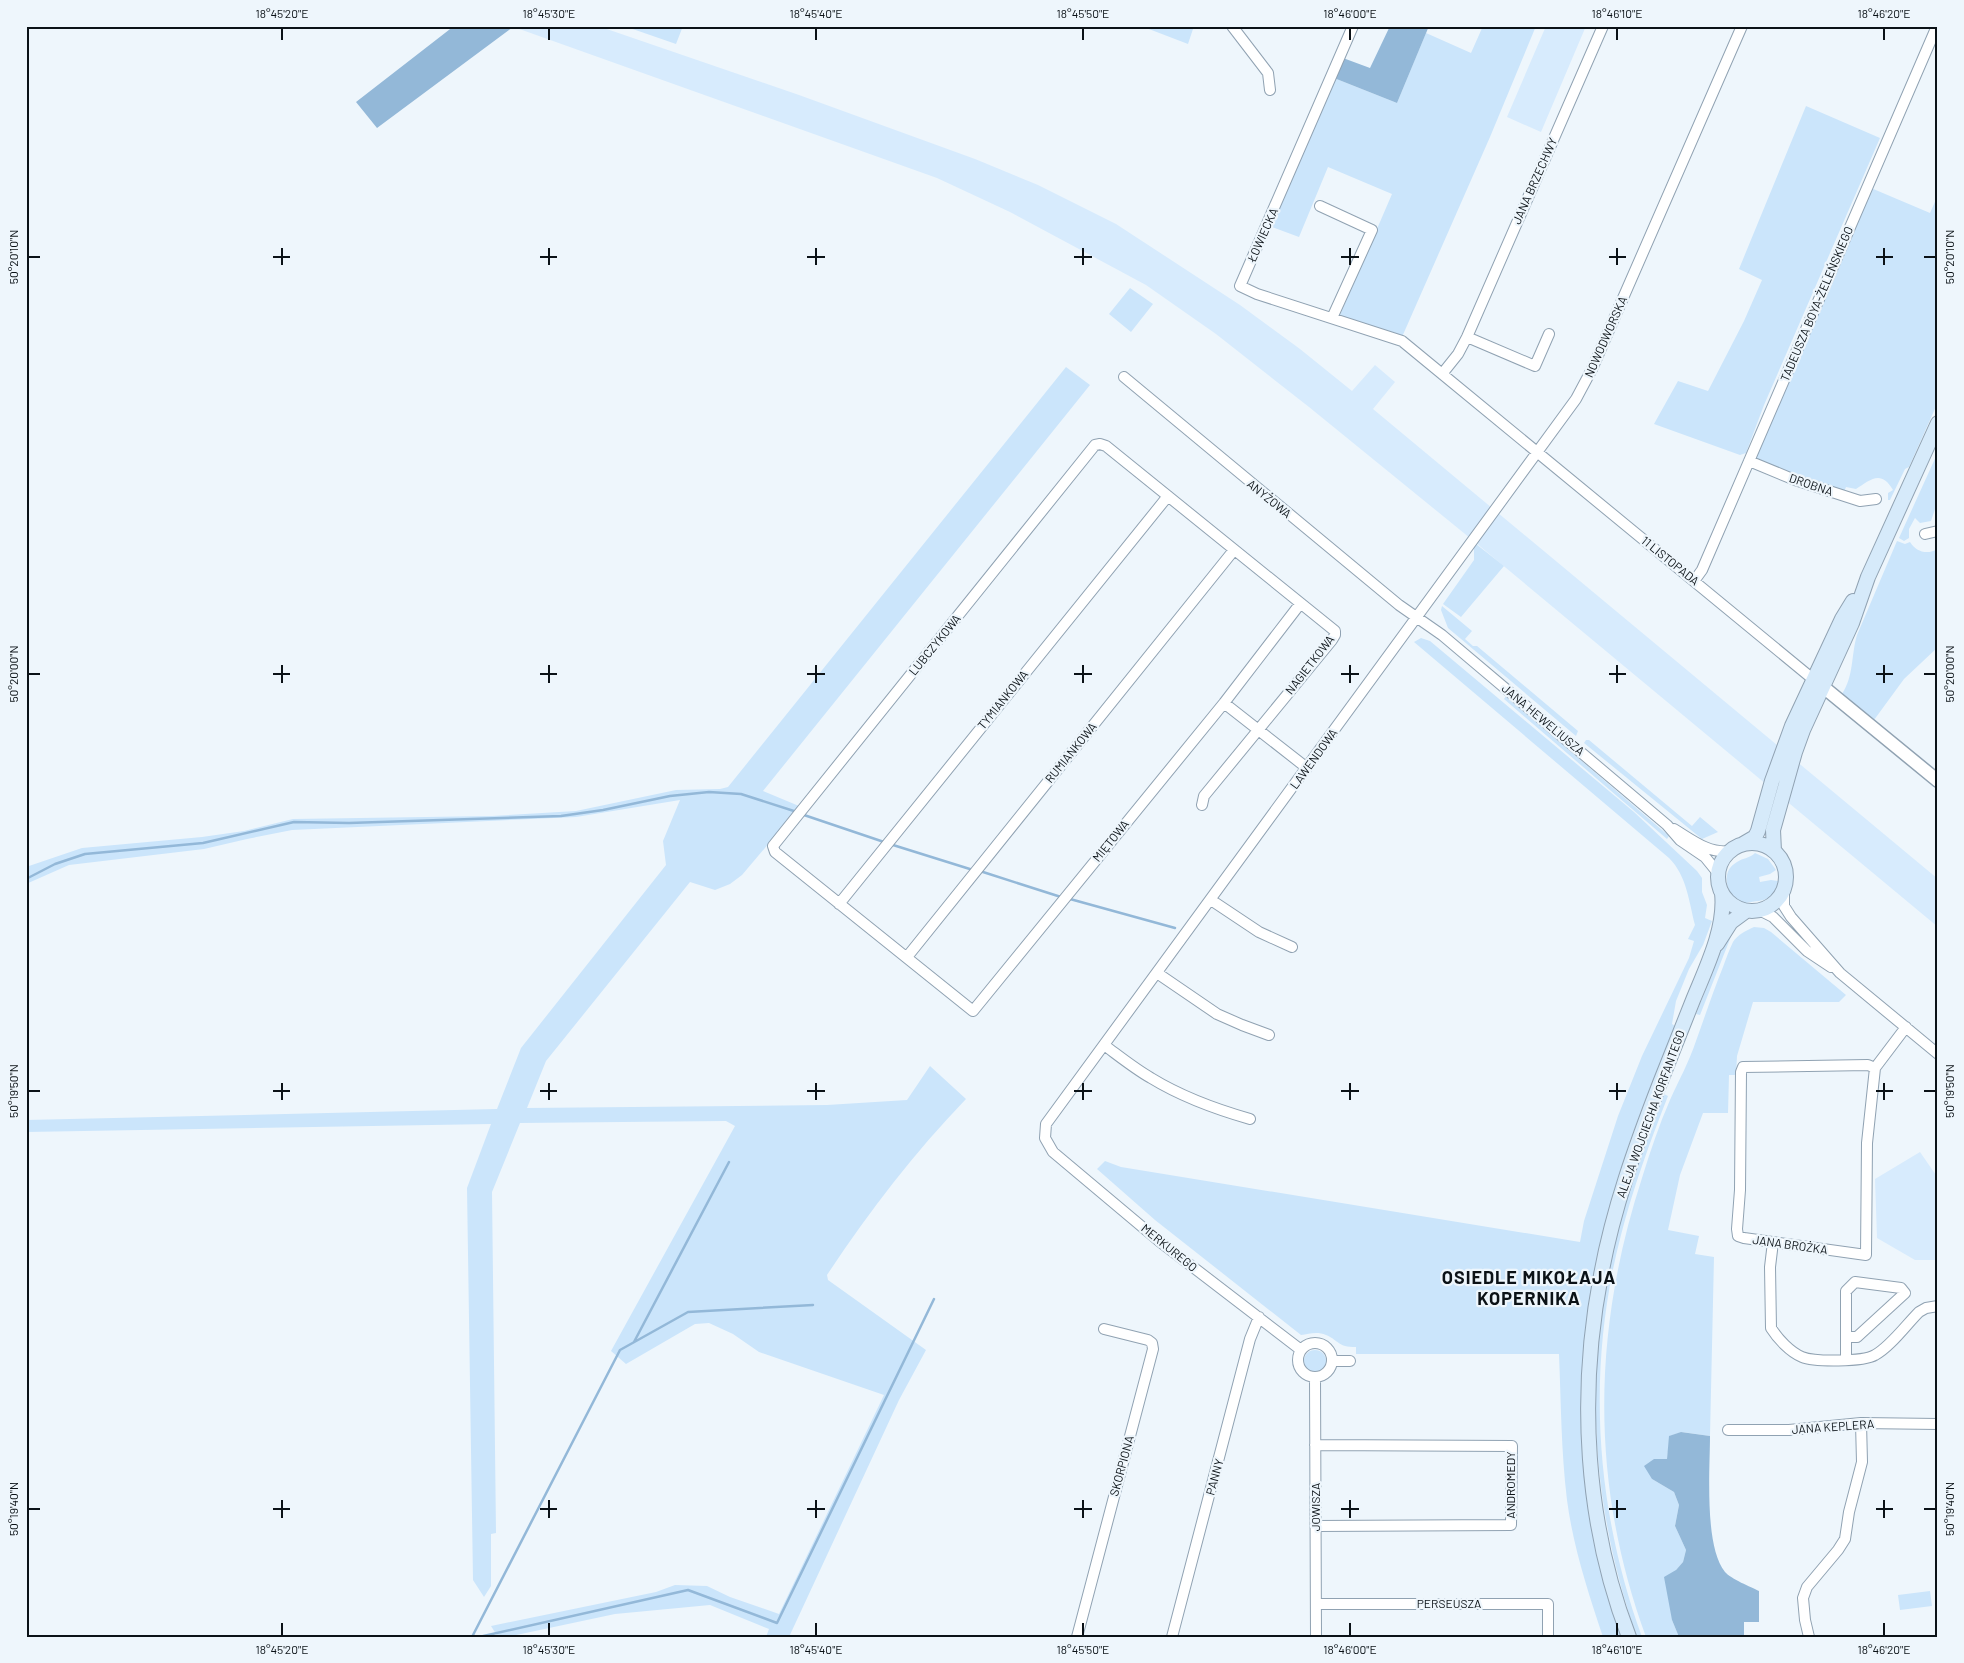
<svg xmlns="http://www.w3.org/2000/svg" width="1964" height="1663" font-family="Barlow,sans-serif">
  <rect width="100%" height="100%" fill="#eef6fc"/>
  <path fill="#d7ebfd" d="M511,26H598L799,95L975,159L1038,185L1116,224L1240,305L1300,349L1352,391L1375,365L1395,382L1373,409L1938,879V927L1470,538L1309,407L1216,334L1146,285L1010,212L937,178Z
    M1546,26H1586L1541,132L1507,117Z
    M1920,1152L1938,1178V1260H1915L1877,1238L1875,1179Z"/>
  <path fill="#cbe5fb" d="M624,26H683L676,44Z
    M1141,26H1194L1188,44Z
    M1483,26H1536L1490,137L1402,337L1340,315L1392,194L1328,167L1299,237L1272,227L1334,78L1397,103L1426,33L1471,53Z
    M1806,106L1880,138L1764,405L1746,453L1740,455L1654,424L1678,381L1708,391L1744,321L1762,280L1739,269Z
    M1871,188L1930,213L1938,195V402L1909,467L1905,469L1890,500H1888V493L1893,490C1881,469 1870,480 1856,489L1846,487L1844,492L1767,466L1757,459L1756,454Z
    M1130,288L1153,304L1131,332L1109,314Z
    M1066,367L1090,385L763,791L799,806L792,816L742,875L730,884L715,890L690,882L546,1061L527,1108L827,1105L907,1100L930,1066L966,1099C914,1153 868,1213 827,1275L828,1280L926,1350L899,1400L789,1637H766L769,1629L710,1605L615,1614L507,1637H498L491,1626L656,1592L675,1585L707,1586L730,1597L779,1614L884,1395L759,1352L733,1334L709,1323L695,1324L626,1364L611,1351L735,1126L726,1121L520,1123L492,1192L496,1533L491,1534V1586L484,1597L473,1580L467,1188L491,1124L26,1132V1120L497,1109L521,1048L666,865L663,841L680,800L576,817L292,830L247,839L204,849L69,865L26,884V867L82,848L202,837L244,831L293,819L492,816L576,811L676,790L720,789L728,787Z
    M1938,452V500L1931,521L1920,523L1915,518L1909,529V538L1904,541L1899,538Z
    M1897,541L1905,544L1910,542C1916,552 1927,555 1938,549V647L1904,679L1874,720L1842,694C1854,676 1851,655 1857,635Z
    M1476,544L1504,566L1461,617L1443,604L1474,560V547Z
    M1442,606L1472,631L1465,639L1473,646H1477L1578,731L1576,736L1448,628L1441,610Z
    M1421,638L1430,641L1634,812L1697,871L1702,878V892L1707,905L1705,918L1712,921L1703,945L1689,969L1676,1001L1672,1024L1675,1026C1655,1077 1633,1128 1617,1181C1571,1332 1567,1488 1622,1637H1603C1588,1592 1573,1546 1567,1500C1561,1451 1561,1402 1559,1354H1356V1347C1337,1347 1340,1341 1326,1335C1317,1331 1309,1334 1301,1335L1155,1220L1097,1169L1105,1161L1121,1167L1580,1242L1584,1221L1618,1116L1642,1056L1689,958L1694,941L1688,939L1695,925C1689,902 1687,876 1669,858L1414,642Z
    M1506,696L1669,836L1667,839L1504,699Z
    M1586,740H1589L1692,826L1700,817L1718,832L1702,839L1584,743Z
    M1755,853L1768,859L1776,870L1770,874L1759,877L1760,882L1771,880L1778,881C1775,906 1756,898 1741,905C1727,895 1719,872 1737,862C1743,858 1750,858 1755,853Z
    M1754,927L1764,928L1771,932L1846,995L1839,1002H1753L1737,1056L1736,1075H1729L1728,1113H1703L1680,1175L1668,1230L1699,1236L1695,1254L1714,1257L1710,1436L1682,1432L1670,1436L1667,1459H1654L1652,1479L1674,1492L1679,1505L1675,1526L1686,1550L1683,1562L1676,1570L1672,1620L1679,1637H1646C1590,1484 1592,1332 1642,1178C1650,1152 1659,1125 1670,1100C1679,1080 1689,1062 1696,1041C1705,1016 1713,992 1723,967C1726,959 1729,950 1733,942C1737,935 1747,930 1754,927Z
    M1728,932L1732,934L1700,1015L1696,1014Z
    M1664,1094L1668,1096C1650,1142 1633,1188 1621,1235C1586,1368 1595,1508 1642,1637H1637C1591,1508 1582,1367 1617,1234C1629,1186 1646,1140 1664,1094Z
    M1304 1361a11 11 0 1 1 22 0a11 11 0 1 1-22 0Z
    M1930,1591L1932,1606L1900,1610L1898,1595Z"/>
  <path fill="#93b8d8" d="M454,26L513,27L377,128L356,102Z
    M1390,26H1429L1397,103L1334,78L1343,58L1370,68Z
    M1681,1432L1710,1436C1710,1470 1704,1546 1725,1572C1731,1579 1751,1587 1759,1591V1622H1744V1637H1679L1672,1620L1664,1577L1676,1570L1683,1562L1686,1550L1675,1526L1679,1505L1674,1492L1652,1479L1644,1466L1654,1459H1667L1669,1436Z"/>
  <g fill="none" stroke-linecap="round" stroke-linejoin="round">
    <path stroke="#93b8d8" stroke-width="2.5" d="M804,815L884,842
      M893,845L973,870
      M983,872L1061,897
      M26,879L55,864L85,854L203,843L294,822L349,823L561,816L603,810L670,796L709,792L741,794L797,812
      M1070,899L1175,928
      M634,1342L729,1162
      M472,1637L620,1350L688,1312L813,1305
      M479,1637L688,1590L777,1623L934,1299"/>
    <defs>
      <path id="minor" d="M1232,26L1268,73L1270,90
        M1353,26L1240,286L1257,294L1402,341L1814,680
        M1320,206L1372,230L1332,318
        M1467,337L1535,366L1549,334
        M1442,374L1458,354L1467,337L1603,26
        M1124,377L1399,605L1442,635L1667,825L1680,840L1705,857L1718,873
        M1749,461L1795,480L1860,501L1876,499
        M1925,534L1938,531
        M1694,581L1702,570L1937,26
        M1224,703L1307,768
        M1202,805L1204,796L1332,640L1335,635V631L1106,446L1100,444L1095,445L773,846L775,852L973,1011L1224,703L1300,604
        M1674,829C1692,840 1709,854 1731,851
        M1784,891V906L1791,917L1840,973L1938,1054
        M1211,900L1259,932L1292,947
        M839,904L1168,496
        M1761,911L1773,917L1807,951L1831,967
        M907,957L1234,550
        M1157,973L1217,1014L1242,1025L1269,1035
        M1104,1045C1119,1056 1135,1069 1151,1078C1182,1097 1215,1109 1250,1119
        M1875,1068L1867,1143L1866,1255L1744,1238L1738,1236L1737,1229L1740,1190L1741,1072L1743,1067L1868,1065L1875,1068L1906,1027
        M1773,1242L1770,1267L1771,1328C1778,1339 1790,1352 1802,1357C1814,1362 1863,1362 1875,1355C1890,1347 1906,1325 1919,1312L1926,1308L1938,1306
        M1298 1360a17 17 0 1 1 34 0a17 17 0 1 1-34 0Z
        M1301,1350L1159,1241L1053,1152L1045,1138L1046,1124L1576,399L1592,369L1742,26
        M1846,1360V1291L1855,1282L1901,1288L1905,1293L1857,1337H1846
        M1332,1361H1350
        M1315,1378L1316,1637
        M1728,1430H1789L1861,1423L1938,1424
        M1315,1445L1512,1446L1511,1525L1316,1526
        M1316,1604H1548V1637
        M1077,1637L1153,1349L1152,1343L1148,1340L1104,1329
        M1172,1637L1250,1339L1259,1317
        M1809,1637L1805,1620L1803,1598L1807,1587L1838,1550L1845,1539L1849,1512L1862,1462L1861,1423"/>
      <path id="tertiary" d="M1816,681L1938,781"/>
      <path id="secondary" d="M1718 877a34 34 0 1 1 68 0a34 34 0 1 1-68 0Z
        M1743,844L1755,837L1758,831L1772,781L1792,726L1842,619L1853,601
        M1774,851L1773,830L1795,752L1803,730L1852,623L1868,577L1938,423
        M1717,944L1731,922L1746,911
        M1629,1637C1585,1523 1578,1394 1601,1275C1613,1209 1636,1145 1660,1083C1671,1055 1682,1028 1693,1000C1706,968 1726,928 1722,893"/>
    </defs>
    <use href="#minor" stroke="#90a2b2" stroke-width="12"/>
    <use href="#tertiary" stroke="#90a2b2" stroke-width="15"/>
    <use href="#secondary" stroke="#90a2b2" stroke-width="16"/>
    <use href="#minor" stroke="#fff" stroke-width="10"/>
    <use href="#tertiary" stroke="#fff" stroke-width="12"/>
    <use href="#secondary" stroke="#d6eafa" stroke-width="14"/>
  </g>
  <path fill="none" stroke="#0b1217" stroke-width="2" d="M282,28V40M549,28V40M816,28V40M1083,28V40M1350,28V40M1617,28V40M1884,28V40M282,248V265M549,248V265M816,248V265M1083,248V265M1350,248V265M1617,248V265M1884,248V265M28,257H40M273,257H290M540,257H557M807,257H825M1074,257H1092M1341,257H1359M1609,257H1626M1876,257H1893M1924,257H1936M282,665V683M549,665V683M816,665V683M1083,665V683M1350,665V683M1617,665V683M1884,665V683M28,674H40M273,674H290M540,674H557M807,674H825M1074,674H1092M1341,674H1359M1609,674H1626M1876,674H1893M1924,674H1936M282,1083V1100M549,1083V1100M816,1083V1100M1083,1083V1100M1350,1083V1100M1617,1083V1100M1884,1083V1100M28,1091H40M273,1091H290M540,1091H557M807,1091H825M1074,1091H1092M1341,1091H1359M1609,1091H1626M1876,1091H1893M1924,1091H1936M282,1500V1518M549,1500V1518M816,1500V1518M1083,1500V1518M1350,1500V1518M1617,1500V1518M1884,1500V1518M28,1509H40M273,1509H290M540,1509H557M807,1509H825M1074,1509H1092M1341,1509H1359M1609,1509H1626M1876,1509H1893M1924,1509H1936M282,1623V1636M549,1623V1636M816,1623V1636M1083,1623V1636M1350,1623V1636M1617,1623V1636M1884,1623V1636"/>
  <g text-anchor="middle" stroke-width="4.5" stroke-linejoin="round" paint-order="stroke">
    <g font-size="12" fill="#0b1217" stroke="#eef6fc">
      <text transform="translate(1535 181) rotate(-66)" y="4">JANA BRZECHWY</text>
      <text transform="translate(1263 235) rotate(-66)" y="4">ŁOWIECKA</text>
      <text transform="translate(1817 304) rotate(-67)" y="4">TADEUSZA BOYA-ŻELEŃSKIEGO</text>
      <text transform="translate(1606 337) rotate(-66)" y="4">NOWODWORSKA</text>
      <text transform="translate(1811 485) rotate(19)" y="4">DROBNA</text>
      <text transform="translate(1269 499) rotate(39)" y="4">ANYŻOWA</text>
      <text transform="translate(1670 561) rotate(39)" y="4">11 LISTOPADA</text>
      <text transform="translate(935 645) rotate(-51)" y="4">LUBCZYKOWA</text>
      <text transform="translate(1310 665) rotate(-52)" y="4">NAGIETKOWA</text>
      <text transform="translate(1003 700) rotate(-51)" y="4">TYMIANKOWA</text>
      <text transform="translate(1543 720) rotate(40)" y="4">JANA HEWELIUSZA</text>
      <text transform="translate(1071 753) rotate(-51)" y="4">RUMIANKOWA</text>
      <text transform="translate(1314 759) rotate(-54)" y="4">LAWENDOWA</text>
      <text transform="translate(1111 841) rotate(-51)" y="4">MIĘTOWA</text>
      <text transform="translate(1651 1114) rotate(-70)" y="4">ALEJA WOJCIECHA KORFANTEGO</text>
      <text transform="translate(1790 1245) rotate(8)" y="4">JANA BROŻKA</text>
      <text transform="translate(1169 1248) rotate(39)" y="4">MERKUREGO</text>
      <text transform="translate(1833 1427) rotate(-4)" y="4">JANA KEPLERA</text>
      <text transform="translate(1122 1466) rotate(-75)" y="4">SKORPIONA</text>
      <text transform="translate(1215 1477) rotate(-75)" y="4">PANNY</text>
      <text transform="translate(1511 1485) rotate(-90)" y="4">ANDROMEDY</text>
      <text transform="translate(1316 1507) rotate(-90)" y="4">JOWISZA</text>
      <text x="1449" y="1608">PERSEUSZA</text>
    </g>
    <g font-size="18" font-weight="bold" letter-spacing="1" fill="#0b1217" stroke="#eef6fc">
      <text x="1529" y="1284">OSIEDLE MIKOŁAJA<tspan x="1529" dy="21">KOPERNIKA</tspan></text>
    </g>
  </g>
  <rect width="1964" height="1663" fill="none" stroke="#eef6fc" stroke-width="55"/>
  <rect x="28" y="28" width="1908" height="1608" fill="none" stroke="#0b1217" stroke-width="2"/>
  <g font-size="12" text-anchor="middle" fill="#0b1217">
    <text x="282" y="18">18°45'20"E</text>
    <text x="549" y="18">18°45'30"E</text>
    <text x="816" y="18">18°45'40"E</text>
    <text x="1083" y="18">18°45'50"E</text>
    <text x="1350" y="18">18°46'00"E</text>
    <text x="1617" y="18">18°46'10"E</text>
    <text x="1884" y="18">18°46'20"E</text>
    <text transform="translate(14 257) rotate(-90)" y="4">50°20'10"N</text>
    <text transform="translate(1950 257) rotate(-90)" y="4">50°20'10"N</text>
    <text transform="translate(14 674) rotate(-90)" y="4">50°20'00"N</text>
    <text transform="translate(1950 674) rotate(-90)" y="4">50°20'00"N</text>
    <text transform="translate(14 1091) rotate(-90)" y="4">50°19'50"N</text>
    <text transform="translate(1950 1091) rotate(-90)" y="4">50°19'50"N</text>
    <text transform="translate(14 1509) rotate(-90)" y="4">50°19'40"N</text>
    <text transform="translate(1950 1509) rotate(-90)" y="4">50°19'40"N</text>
    <text x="282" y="1654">18°45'20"E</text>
    <text x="549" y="1654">18°45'30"E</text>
    <text x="816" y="1654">18°45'40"E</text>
    <text x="1083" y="1654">18°45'50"E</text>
    <text x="1350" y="1654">18°46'00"E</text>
    <text x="1617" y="1654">18°46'10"E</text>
    <text x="1884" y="1654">18°46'20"E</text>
  </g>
</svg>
